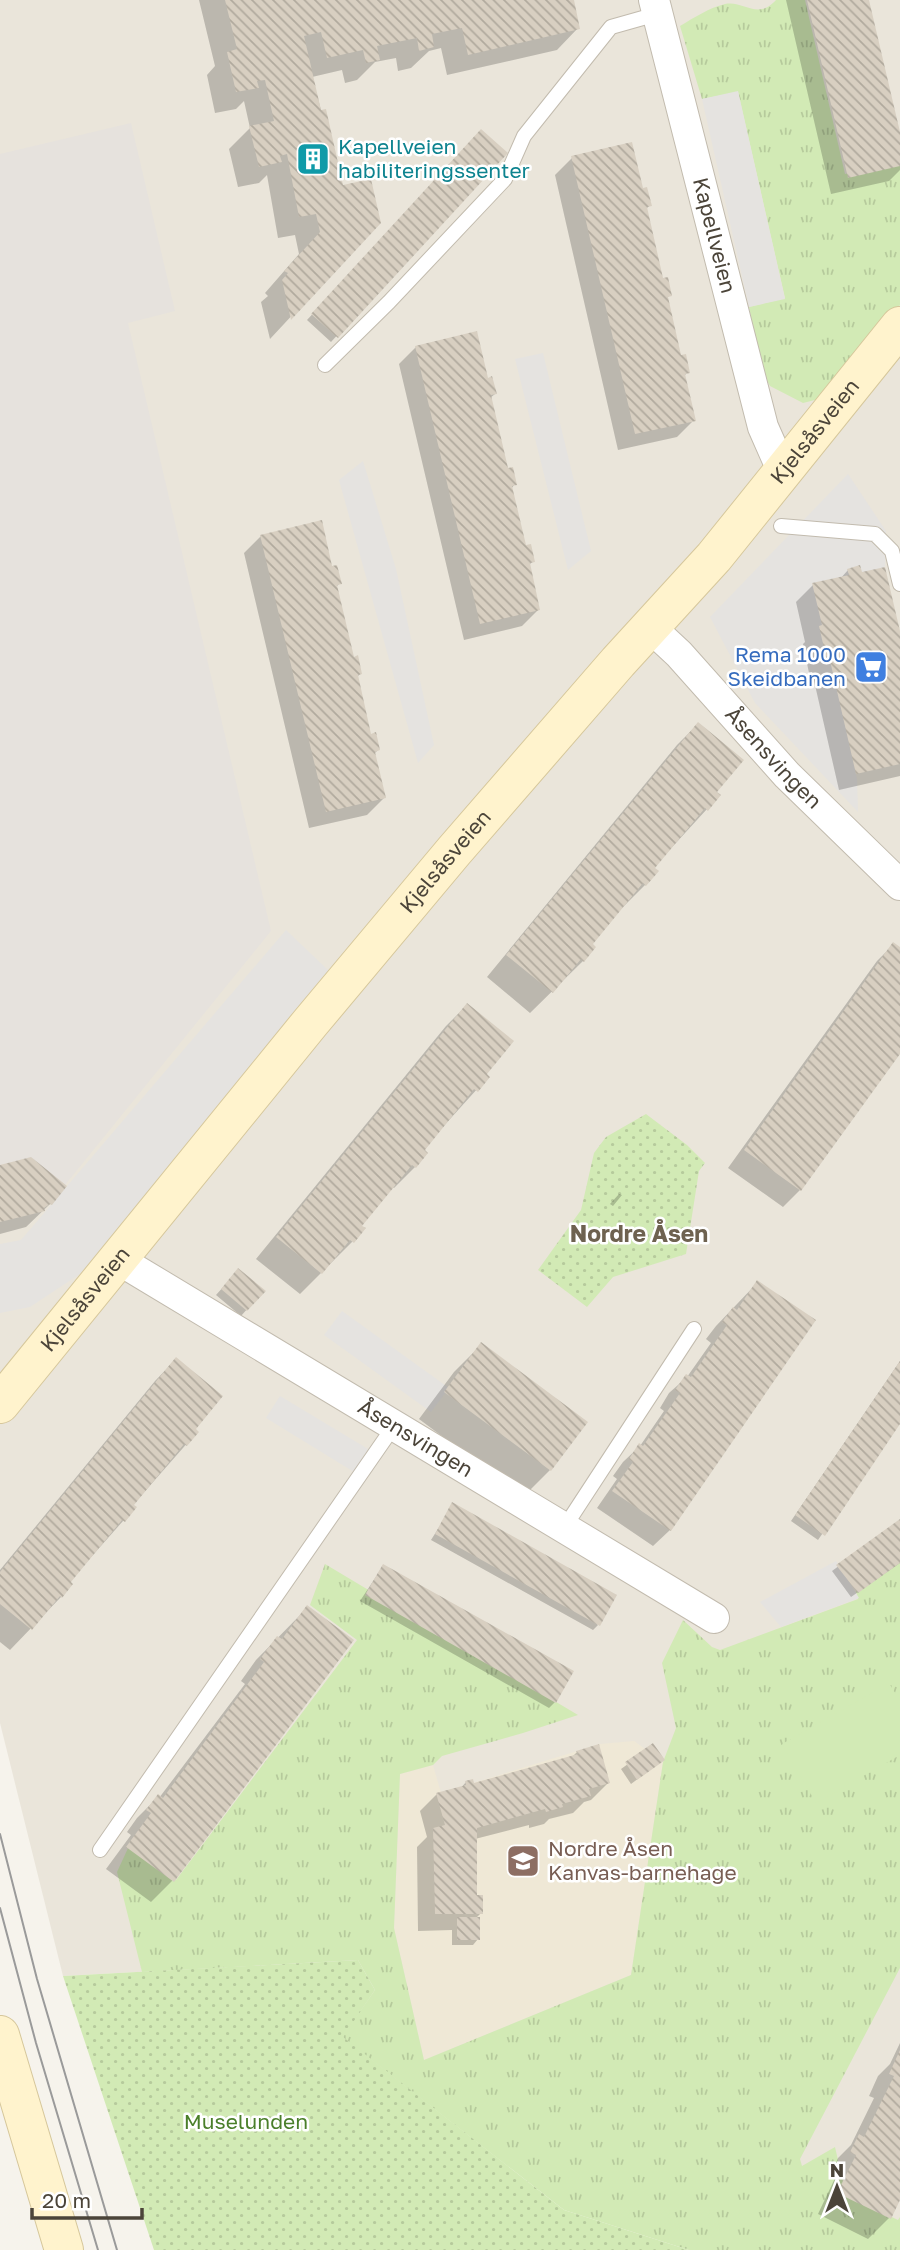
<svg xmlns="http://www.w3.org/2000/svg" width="900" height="2250" font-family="'Golos Text',sans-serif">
  <defs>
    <pattern id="grass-tufts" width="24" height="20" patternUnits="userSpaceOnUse" patternTransform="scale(1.75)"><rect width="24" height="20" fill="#d2eab5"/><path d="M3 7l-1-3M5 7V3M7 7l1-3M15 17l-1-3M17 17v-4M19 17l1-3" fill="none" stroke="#b6ca9c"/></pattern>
    <pattern id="park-dots" width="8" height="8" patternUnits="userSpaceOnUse" patternTransform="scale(1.75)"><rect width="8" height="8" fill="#d2eab5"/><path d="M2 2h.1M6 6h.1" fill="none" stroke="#b6ca9c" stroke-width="1.8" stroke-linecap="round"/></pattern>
    <pattern id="building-back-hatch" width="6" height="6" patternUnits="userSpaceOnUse" patternTransform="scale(1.75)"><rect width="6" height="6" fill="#d8cfc1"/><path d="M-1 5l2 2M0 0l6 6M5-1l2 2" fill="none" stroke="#b1aa9e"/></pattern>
  </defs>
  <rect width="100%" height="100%" fill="#f6f3ec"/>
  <path fill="#eae5da" d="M0,0H900V2250H689L342,2037L375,1990L358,1960L63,1976L0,1723Z"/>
  <path fill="#e6e2dd" d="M131,123L175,311L128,323L271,931L65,1185L31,1158L0,1165V154Z"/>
  <path fill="#efe8d6" d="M634,1741L663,1762L631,1975L424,2060L394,1928L400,1774L433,1765L441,1793L600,1744Z"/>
  <path fill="url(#grass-tufts)" d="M776,0H805L845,174L900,162V305L819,399L803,403L770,386L761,370L749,307L785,298L738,92L702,99L680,26C695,17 709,8 725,4C744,0 757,21 776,0Z
    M900,1558V1968L800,2159L802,2166L835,2147L846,2195L898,2220L900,2217V2250H689L564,2210L342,2037L375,1990L358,1960L142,1972L117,1872L129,1846L176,1880L357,1640L310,1605L325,1564L578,1715L523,1733L442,1756L433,1765L400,1774L394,1928L424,2060L631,1975L663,1762L676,1728L662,1663L683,1620L712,1647L720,1650L858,1599L856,1591Z"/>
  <path fill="url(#park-dots)" d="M646,1114L687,1145L705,1163L699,1171L686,1254L613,1277L587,1307L538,1270L581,1210L594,1153L606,1137Z
    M358,1960L375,1990L343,2037L564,2210L689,2250H154L63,1976Z"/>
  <path fill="#d2eab5" d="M889,1683L900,1701V1755L816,1803L782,1744Z"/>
  <path fill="#e5e3e0" d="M738,91L785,299L749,307L702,99Z
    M543,353L591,551L568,570L515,359Z
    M363,461L396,569L434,745L418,763L339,480Z
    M848,474L886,531L885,570L814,587L857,779L858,812L755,703L710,617Z
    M286,930L329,971L89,1268L30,1307L0,1313V1244L21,1240Z
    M342,1311L449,1388L431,1412L324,1335Z
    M280,1396L368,1449L354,1472L266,1418Z
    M836,1561L859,1598L781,1627L760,1602Z"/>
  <path fill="#0003" d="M199,0H572L578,28L557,50L447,75L441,48L429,51L411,68L398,71L396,58L375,62L357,80L345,83L342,70L312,77L342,187L379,222L270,339L261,302L268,296L265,293L299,254L295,235L278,238L267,175L259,183L238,187L229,149L250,128L244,101L236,109L215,113L207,75L215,66Z
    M786,0H868L900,139V170L889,181L831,194Z
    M481,131L505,153L331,342L307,320Z
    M572,158L650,205L646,209L662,281L670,295L666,299L679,358L688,372L684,376L694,420L677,437L618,450L555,175Z
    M416,347L486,380L495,394L490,398L507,470L515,484L511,489L525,547L533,561L528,566L539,609L522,626L464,640L399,364Z
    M261,536L331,568L340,583L335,588L352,659L361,673L356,678L370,736L378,750L374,754L384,798L367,815L309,828L244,553Z
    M848,570L900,639V776L839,790L812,672L809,673L803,644L805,642L796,602L813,585L840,579Z
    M698,724L714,792L707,809L653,868L656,871L645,885L624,906L623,905L590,945L594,948L583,961L530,1013L487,977L677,745Z
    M894,944L900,949V1051L800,1190L783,1207L728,1168L877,961Z
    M467,1005L484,1075L488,1077L422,1150L415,1167L394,1188L392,1187L360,1226L363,1229L352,1242L300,1294L256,1259L446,1026Z
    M0,1167L50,1204L26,1227L0,1234Z
    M619,1194L622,1195L613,1206L610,1204Z
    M233,1276L263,1291L241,1316L216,1295Z
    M758,1282L670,1530L653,1546L597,1508L617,1479L613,1476L623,1462L640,1446L664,1411L660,1408L669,1393L687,1377L711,1343L706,1339L716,1326Z
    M481,1345L550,1470L523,1497L419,1419L454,1372Z
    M176,1359L194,1429L197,1432L132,1506L123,1521L69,1582L61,1597L10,1650L0,1642V1570L155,1381Z
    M900,1361V1421L818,1540L791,1521Z
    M453,1505L598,1625L593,1630L431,1540Z
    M900,1521V1563L851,1597L832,1571Z
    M383,1566L555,1702L549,1708L360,1601Z
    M307,1608L352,1640L172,1881L151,1902L106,1869L131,1835L127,1832L137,1818L158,1797L159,1798L245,1684L241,1681L256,1660Z
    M653,1746L663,1760L631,1784L621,1769Z
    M577,1752L608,1783L591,1800L584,1802L573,1813L549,1819L544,1824L529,1828V1825L475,1839V1897L481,1913L475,1919L478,1939L473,1945H452V1930L418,1931L417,1847L427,1837L420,1811L437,1794L461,1788L466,1782L472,1785L571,1758Z
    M900,2043V2196L889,2218L868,2239L818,2214L836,2176L831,2174L838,2158L851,2145L874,2098L869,2096L878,2076L890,2064Z"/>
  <path fill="url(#building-back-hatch)" d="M225,0H574L580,29L468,55L462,28L432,34L434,47L419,51L417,38L377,46L380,60L366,63L363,50L327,58L321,32L304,36L321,110L326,109L343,185L371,179L381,223L291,320L282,280L288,273L284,271L320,232L316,214L299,217L287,154L280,156L282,162L259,167L249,126L274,121L265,80L257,81L259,88L236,92L227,52L237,49Z
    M807,0H869L900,132V166L848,178Z
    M481,129L508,153L338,338L311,314Z
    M632,142L643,188L647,187L652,206L647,207L663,278L668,277L672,296L668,297L681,355L686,354L690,373L685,374L696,421L635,434L571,156Z
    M477,331L488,378L492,376L497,394L491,395L508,468L513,467L517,485L512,486L526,545L531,544L535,562L530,563L540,610L480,624L415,346Z
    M322,520L332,566L337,565L342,584L337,585L354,657L358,655L362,674L358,675L371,734L376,732L380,750L375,752L386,798L326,812L260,535Z
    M860,565L862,572L885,567L900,631V764L856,774L829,656L826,657L819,626L822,625L812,583L849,575L847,569Z
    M698,722L744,760L717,792L721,795L708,811L705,808L655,868L659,871L646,886L643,883L593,944L596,947L584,962L581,959L553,993L506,955Z
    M893,942L900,947V1054L801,1191L744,1150Z
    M467,1003L514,1041L487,1074L490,1077L478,1092L474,1089L425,1150L428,1153L416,1168L412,1165L362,1226L366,1228L354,1243L350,1240L322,1274L276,1237Z
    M31,1157L67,1186L52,1205L50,1204L44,1208L45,1211L0,1222V1165Z
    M238,1268L266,1291L247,1311L221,1289Z
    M757,1280L816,1320L671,1531L612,1491L633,1462L629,1459L639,1443L643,1446L680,1393L675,1390L686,1374L691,1377L727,1325L722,1322L733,1307L737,1310Z
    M481,1342L588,1422L551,1471L444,1392Z
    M176,1357L223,1396L196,1429L199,1432L187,1446L184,1444L134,1505L137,1507L125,1522L122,1520L71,1582L73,1584L62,1598L60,1596L32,1630L0,1604V1572Z
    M900,1361V1424L825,1536L795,1515Z
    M452,1502L617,1595L600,1626L435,1534Z
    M900,1519V1563L858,1593L836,1565Z
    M383,1564L574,1671L556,1703L365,1595Z
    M307,1605L354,1640L174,1882L126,1847L151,1813L146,1810L158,1794L163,1798L264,1662L260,1659L277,1636L282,1639Z
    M653,1743L665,1760L637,1780L625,1762Z
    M599,1744L610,1783L589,1789L591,1796L562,1804L563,1807L546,1812L545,1809L477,1828V1895H483V1914H435L433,1828L445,1825L436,1793L466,1785L465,1781L473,1779L474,1783L578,1754L576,1751Z
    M457,1917H480V1940H457Z
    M900,2050V2200L891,2219L837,2193L856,2155L850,2152L859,2134L864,2137L894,2076L889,2074Z"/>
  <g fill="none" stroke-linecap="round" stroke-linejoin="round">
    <defs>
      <path id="lane" d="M325,365L389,302L505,179L524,136L611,27L657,14
        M781,526L875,534L892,551L900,584
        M564,1528L694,1329
        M100,1850L394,1426"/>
      <g id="street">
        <path id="s1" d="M654,0L763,427L782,470"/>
        <path id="s2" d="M650,627L679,654L787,775L900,885"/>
        <path id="s3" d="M119,1260L714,1618"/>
      </g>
      <g id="secondary">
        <path id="s4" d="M0,1404L310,1023L454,851L618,662L714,557L900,326"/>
        <path d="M0,2035L64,2250"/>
      </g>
    </defs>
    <use href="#lane" stroke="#c2bbae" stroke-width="16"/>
    <use href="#street" stroke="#c2bbae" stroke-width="32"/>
    <use href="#secondary" stroke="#d6c79b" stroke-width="40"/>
    <use href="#lane" stroke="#fff" stroke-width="14"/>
    <use href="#street" stroke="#fff" stroke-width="30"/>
    <use href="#secondary" stroke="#fff3cd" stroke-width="38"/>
    <path stroke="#9a9a9a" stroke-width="2" d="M0,1834L37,1979L117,2250
      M0,1908L36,2043L98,2250"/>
  </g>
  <defs>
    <symbol id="building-square" viewBox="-11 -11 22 22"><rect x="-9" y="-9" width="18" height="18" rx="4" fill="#0f9aa8" stroke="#fff"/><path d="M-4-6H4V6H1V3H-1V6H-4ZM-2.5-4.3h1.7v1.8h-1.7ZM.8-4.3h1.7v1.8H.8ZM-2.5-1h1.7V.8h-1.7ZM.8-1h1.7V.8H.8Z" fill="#fff"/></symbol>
    <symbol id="supermarket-square" viewBox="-11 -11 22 22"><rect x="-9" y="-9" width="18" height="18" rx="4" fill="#3f7fe0" stroke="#fff"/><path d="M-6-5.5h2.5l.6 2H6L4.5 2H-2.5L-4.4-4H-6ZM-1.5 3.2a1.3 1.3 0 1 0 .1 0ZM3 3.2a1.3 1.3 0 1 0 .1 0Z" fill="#fff"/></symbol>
    <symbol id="school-square" viewBox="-11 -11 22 22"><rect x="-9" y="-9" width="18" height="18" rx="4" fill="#8d6e63" stroke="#fff"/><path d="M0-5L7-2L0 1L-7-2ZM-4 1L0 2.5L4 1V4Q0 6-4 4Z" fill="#fff"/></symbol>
  </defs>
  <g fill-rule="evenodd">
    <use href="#building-square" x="294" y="140" width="38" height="38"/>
    <use href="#supermarket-square" x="852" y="648" width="38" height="38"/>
    <use href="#school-square" x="504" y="1842" width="38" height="38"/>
  </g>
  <g text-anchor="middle" stroke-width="5" stroke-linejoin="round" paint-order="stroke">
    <g font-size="21" fill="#0d838f" stroke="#fff" text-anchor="start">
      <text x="338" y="154">Kapellveien<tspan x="338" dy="24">habiliteringssenter</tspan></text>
    </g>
    <g font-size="21" fill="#4b4439" stroke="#fff">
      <text dy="7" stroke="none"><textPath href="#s1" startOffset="243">Kapellveien</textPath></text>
      <text dy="7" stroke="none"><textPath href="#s4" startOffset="1269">Kjelsåsveien</textPath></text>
      <text dy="7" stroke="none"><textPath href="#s2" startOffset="180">Åsensvingen</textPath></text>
      <text dy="7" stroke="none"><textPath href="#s4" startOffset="702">Kjelsåsveien</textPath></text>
      <text dy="7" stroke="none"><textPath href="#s4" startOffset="135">Kjelsåsveien</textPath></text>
      <text dy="7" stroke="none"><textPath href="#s3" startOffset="346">Åsensvingen</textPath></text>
    </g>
    <g font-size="21" fill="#366cbe" stroke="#fff" text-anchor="end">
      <text x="846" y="662">Rema 1000<tspan x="846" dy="24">Skeidbanen</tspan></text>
    </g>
    <g font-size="21" fill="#785e54" stroke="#fff" text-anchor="start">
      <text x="548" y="1856">Nordre Åsen<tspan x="548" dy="24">Kanvas-barnehage</tspan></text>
    </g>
    <g font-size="21" fill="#4a7f2a" stroke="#fff">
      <text x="246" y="2129">Muselunden</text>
    </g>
    <g font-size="23" font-weight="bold" fill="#6e6250" stroke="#fff">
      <text x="639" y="1242">Nordre Åsen</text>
    </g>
  </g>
  <g transform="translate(837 2187)" stroke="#ffffff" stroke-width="5" paint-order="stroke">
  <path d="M0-5L12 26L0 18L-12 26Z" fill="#4b4439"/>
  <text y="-10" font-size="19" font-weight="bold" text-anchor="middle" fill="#4b4439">N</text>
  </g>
  <path d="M32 2208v10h110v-10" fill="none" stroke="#4b4439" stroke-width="3.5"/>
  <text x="42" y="2208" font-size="21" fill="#4b4439" stroke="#ffffff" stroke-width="5" paint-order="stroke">20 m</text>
</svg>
